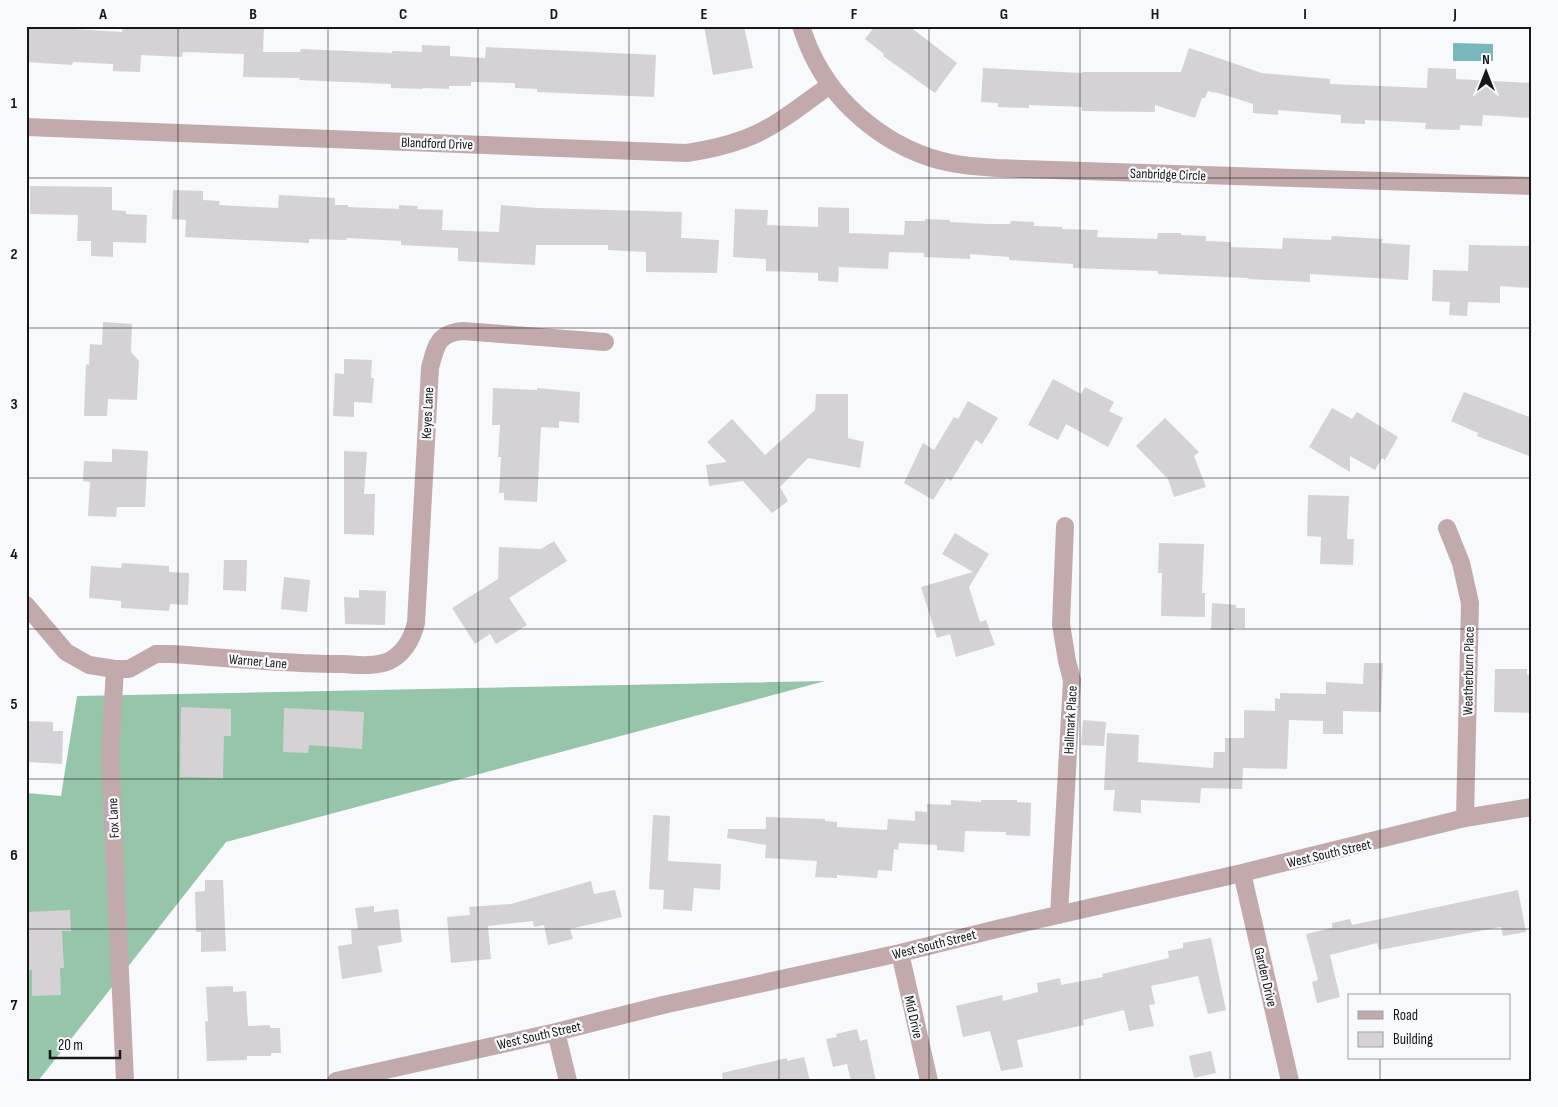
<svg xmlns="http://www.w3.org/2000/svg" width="1558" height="1107" font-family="'Sofia Sans Condensed',sans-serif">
  <rect width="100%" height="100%" fill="#f8f9fc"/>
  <path fill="#96c5a9" d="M825,681L226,842L38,1081H26V793L61,796L77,696Z"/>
  <path fill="#7ab7bd" d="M1453,43L1493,44V61H1453Z"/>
  <path fill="#d4d2d4" d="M26,26L122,32L123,26L209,28V26H264L263,52H300L301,49L392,53V51L422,52V45L450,46V56L485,58L486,47L656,55L654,97L537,92V89L515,88V83L471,82V86H449V89L423,88V89L391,88V84L299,80L300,78L243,77L244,54L183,52L182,57L141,55L140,72L113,71V64L73,62L72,65L26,62Z
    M704,26H744L753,68L713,75Z
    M875,26H909L957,63L935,93L883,56L884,54L865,39Z
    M1189,48L1262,73L1330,79V84L1427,88L1428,68L1456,69V79L1532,83V118L1483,115L1482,126L1460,125V130L1425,129L1426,123L1365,120V124L1341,123V115L1278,110V115L1253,113V104L1215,92V93L1208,91L1205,98H1202L1195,118L1155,105V112L1082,111V107L1029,105V108L998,107V103L981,102L983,68L1082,73V72H1181Z
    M30,186L112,187V210L126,211V214L147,215L146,243L113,242V257L91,256V241H77L78,215L30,214Z
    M173,190L203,191V200L220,201L219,205L278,208L279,195L335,198V205H348V207L399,209V205L418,206L417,209L443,210L442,230L499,232L501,205L538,208L682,212L681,238L719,240L717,273L646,272V252L608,250V245H536L535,265L458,261V248L401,245V241L347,238L346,240L309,239V243L185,237L186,220L172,219Z
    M818,207L849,208V233L904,235L905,221H925V219L950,220V222L988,224H1010L1011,221L1034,222V226L1062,227V229L1098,230L1097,237L1157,239L1158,233H1181V235L1206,236V241L1231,242V247L1282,249L1283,238L1331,240L1332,236L1383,239L1382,243L1410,245L1408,280L1310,274V282L1248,279V278L1158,274V271L1073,268V264L1009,260V257L970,254V259L924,257V253L889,252L888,269L839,267L838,282L818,281V273L766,271V259L733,257L735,209L768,210L767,225L818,227Z
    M1469,245L1532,246V288L1500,286V303L1468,302L1467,316L1449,315L1450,302L1432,301L1433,270L1468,271Z
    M103,322L132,324L131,352L139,361L137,400L108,399L107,416H84L86,364L89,365L90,344L102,345Z
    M344,359L372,360L371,378H374L372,403L354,402V417L333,416L335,373L344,374Z
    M1053,379L1081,394L1085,387L1114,402L1109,411L1123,418L1108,447L1066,424L1058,440L1028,425Z
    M493,388L537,390V388L580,392L579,423L559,421V428L541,427L537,502L504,500V493H499L501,457H498L500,425H492Z
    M1464,392L1532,418V457L1477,436L1478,433L1451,421Z
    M816,394H848V438L864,442L860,468L808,458L780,487L788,501L772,513L743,481L709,486L706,465L727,462L707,442L732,419L765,455L815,410Z
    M968,401L998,418L982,444L976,440L951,481L947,478L933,500L904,483L923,443L934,450L954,417L958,419Z
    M1332,408L1352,419L1357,412L1398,437L1385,460L1382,458L1375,470L1350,456V472L1309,447Z
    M1165,418L1199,452L1194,456L1206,487L1174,497L1168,479L1136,446Z
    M112,449L148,451L145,507H117L116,517L88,516L90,482L83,481L84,461L112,462Z
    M344,451L367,452L364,494H375L374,535L344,534Z
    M1308,495L1349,496L1347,539H1354L1353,565L1320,564L1321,537L1307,536Z
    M955,533L989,554L969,587L980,622L986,620L995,645L956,657L950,634L937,638L921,587L973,572L942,554Z
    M554,541L567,561L509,598L527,625L496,644L490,634L475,644L452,608L498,579L499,547L541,549Z
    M1159,543L1204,544L1202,593H1205V617L1161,616L1162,573H1158Z
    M224,560H247L246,591L223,590Z
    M122,563L169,566V572L189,573L188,605L170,604L169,611L121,608V601L89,598L91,566L121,568Z
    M284,577L310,580L307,612L281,609Z
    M359,590L386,591L385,625L345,624L344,597L359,598Z
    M1212,603L1236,605V608H1245V628H1234V630H1211Z
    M1364,663H1383L1381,712L1343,711V734H1323V721L1289,720L1287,769L1243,768L1242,789L1201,788L1200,803L1141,800V813L1113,811L1115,790H1104L1107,733L1139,735L1138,762L1213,768L1214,752H1225V738H1244V710L1275,711V698L1280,699V693L1326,694V682L1363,684Z
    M1495,669H1527V675H1532V713L1494,712Z
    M181,707L231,709V736H224L223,778L180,777Z
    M284,708L364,712L362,749L309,745L308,753L283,752Z
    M1083,720L1106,722L1104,746L1081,745Z
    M26,721L53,722V731H63L62,764L26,762Z
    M951,800L981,802V800H1017V802L1031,803L1030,836L1006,835V832L965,831L964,852L937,850V845L899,843L898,850L894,849L892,871L878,870L877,878L837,875V878L815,877L817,861L765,858L766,845L727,838L728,829H766V817L825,819V821L837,822V827L887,830L888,819L915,821V811L927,812V804L951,805Z
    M653,815L670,816L668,861L721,864L720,890L694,888L692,911L663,909L664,890L649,889Z
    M205,880H223L226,951L201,952V932H196L195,892L205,891Z
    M591,881L594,894L615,890L622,917L570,929L573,939L548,945L544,925L534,927L533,921L488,926L491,959L451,963L447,917L470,915L469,907L511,904Z
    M1518,890L1526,932L1503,936L1501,927L1379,950L1377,943L1330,955L1340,997L1317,1003L1312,982L1318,980L1306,934L1332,928V923L1350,919L1352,925Z
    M374,906V912L398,909L402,942L378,946L382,972L342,979L338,946L352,944L351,930L358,929L355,908Z
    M70,910L71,931H62L64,968H60L61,995L32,996V970H26V912Z
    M1211,938L1226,1010L1208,1014L1198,976L1151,986L1155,1004L1149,1005L1154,1026L1129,1031L1124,1010L1083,1020L1084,1025L1017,1040L1023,1067L1001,1071L990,1031L963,1037L956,1006L1002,995L1003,1001L1038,992L1037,983L1060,978L1061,985L1103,977L1102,974L1169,958L1168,951L1183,948V943Z
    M233,986V992L246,991L248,1026L270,1025V1028H280L281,1053H271V1056H247V1060L207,1061L205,1022L208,1021L206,987Z
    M857,1029L860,1041L867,1039L876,1081H851L847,1064L833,1067L826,1039L837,1037L836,1034Z
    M1211,1051L1216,1073L1194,1078L1189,1056Z
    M804,1057L810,1081H723L722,1073L787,1058V1061Z"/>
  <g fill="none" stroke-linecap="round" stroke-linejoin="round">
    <path stroke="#c2aaac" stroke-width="18" d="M801,26C804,35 807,44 811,52C836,107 891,151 951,163C966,166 981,167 997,168L1532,186
      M26,127L687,153C707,150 725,146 744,139C775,128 803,104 830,85
      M1447,528L1461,563L1470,603L1465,818
      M26,605L66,652L89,665L115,669H129L156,654H172C229,658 286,664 343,664C357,665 375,667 389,661C405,653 412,639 416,623L430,368C436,345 438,333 463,331L605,342
      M115,669L110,754L125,1081
      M1242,873L1290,1081
      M1059,915L1072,680L1067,661L1061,624L1065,526
      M900,953L929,1081
      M556,1032L568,1081
      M336,1081L556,1032L663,1005L900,953L1001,928L1242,873L1465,818L1532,807"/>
  </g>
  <path fill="none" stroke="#171718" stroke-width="1" stroke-opacity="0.55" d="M178,26V1081M328,26V1081M478,26V1081M629,26V1081M779,26V1081M929,26V1081M1080,26V1081M1230,26V1081M1380,26V996M26,178H1532M26,328H1532M26,478H1532M26,629H1532M26,779H1532M26,929H1532M1380,1058V1081"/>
  <g text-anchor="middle" stroke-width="4.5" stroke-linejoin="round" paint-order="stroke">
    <g font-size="14" fill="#171718" stroke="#f8f9fc">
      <text transform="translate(437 143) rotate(2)" y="5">Blandford Drive</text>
      <text transform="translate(1168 174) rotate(2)" y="5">Sanbridge Circle</text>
      <text transform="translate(427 413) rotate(-87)" y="5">Keyes Lane</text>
      <text transform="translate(258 661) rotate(5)" y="5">Warner Lane</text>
      <text transform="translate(1468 671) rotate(-89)" y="5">Weatherburn Place</text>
      <text transform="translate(1070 720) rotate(-87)" y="5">Hallmark Place</text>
      <text transform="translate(113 818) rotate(-93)" y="5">Fox Lane</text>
      <text transform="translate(1329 853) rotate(-13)" y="5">West South Street</text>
      <text transform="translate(934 944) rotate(-14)" y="5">West South Street</text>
      <text transform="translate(1266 977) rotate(77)" y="5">Garden Drive</text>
      <text transform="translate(914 1017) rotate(77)" y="5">Mid Drive</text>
      <text transform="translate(539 1035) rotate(-13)" y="5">West South Street</text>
    </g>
  </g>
  <rect width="1558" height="1107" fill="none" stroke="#f8f9fc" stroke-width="55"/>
  <rect x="1348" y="994" width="162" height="65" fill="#f8f9fc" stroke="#9e9fa1"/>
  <rect x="1358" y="1011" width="25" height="8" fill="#c2aaac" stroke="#9e9fa1"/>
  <text x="1393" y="1020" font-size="15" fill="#171718">Road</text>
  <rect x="1358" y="1032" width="25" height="15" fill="#d4d2d4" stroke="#9e9fa1"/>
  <text x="1393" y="1044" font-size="15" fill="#171718">Building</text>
  <g transform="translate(1486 72)" stroke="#f8f9fc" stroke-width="4" paint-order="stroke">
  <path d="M0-4L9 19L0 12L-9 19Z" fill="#171718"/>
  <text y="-8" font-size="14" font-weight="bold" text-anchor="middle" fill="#171718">N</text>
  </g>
  <path d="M50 1050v8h70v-8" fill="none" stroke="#171718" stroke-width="2.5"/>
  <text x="58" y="1050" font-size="15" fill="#171718" stroke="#f8f9fc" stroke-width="4" paint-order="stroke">20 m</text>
  <rect x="28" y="28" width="1502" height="1052" fill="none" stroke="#171718" stroke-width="2"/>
  <g font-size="16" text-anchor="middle" font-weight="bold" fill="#171718">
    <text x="103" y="19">A</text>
    <text x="253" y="19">B</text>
    <text x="403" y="19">C</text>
    <text x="554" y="19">D</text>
    <text x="704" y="19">E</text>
    <text x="854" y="19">F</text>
    <text x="1004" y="19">G</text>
    <text x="1155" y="19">H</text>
    <text x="1305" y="19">I</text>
    <text x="1455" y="19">J</text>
    <text x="14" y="108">1</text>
    <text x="14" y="259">2</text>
    <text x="14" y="409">3</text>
    <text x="14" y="559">4</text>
    <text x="14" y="709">5</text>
    <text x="14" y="860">6</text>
    <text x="14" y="1010">7</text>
  </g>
</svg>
